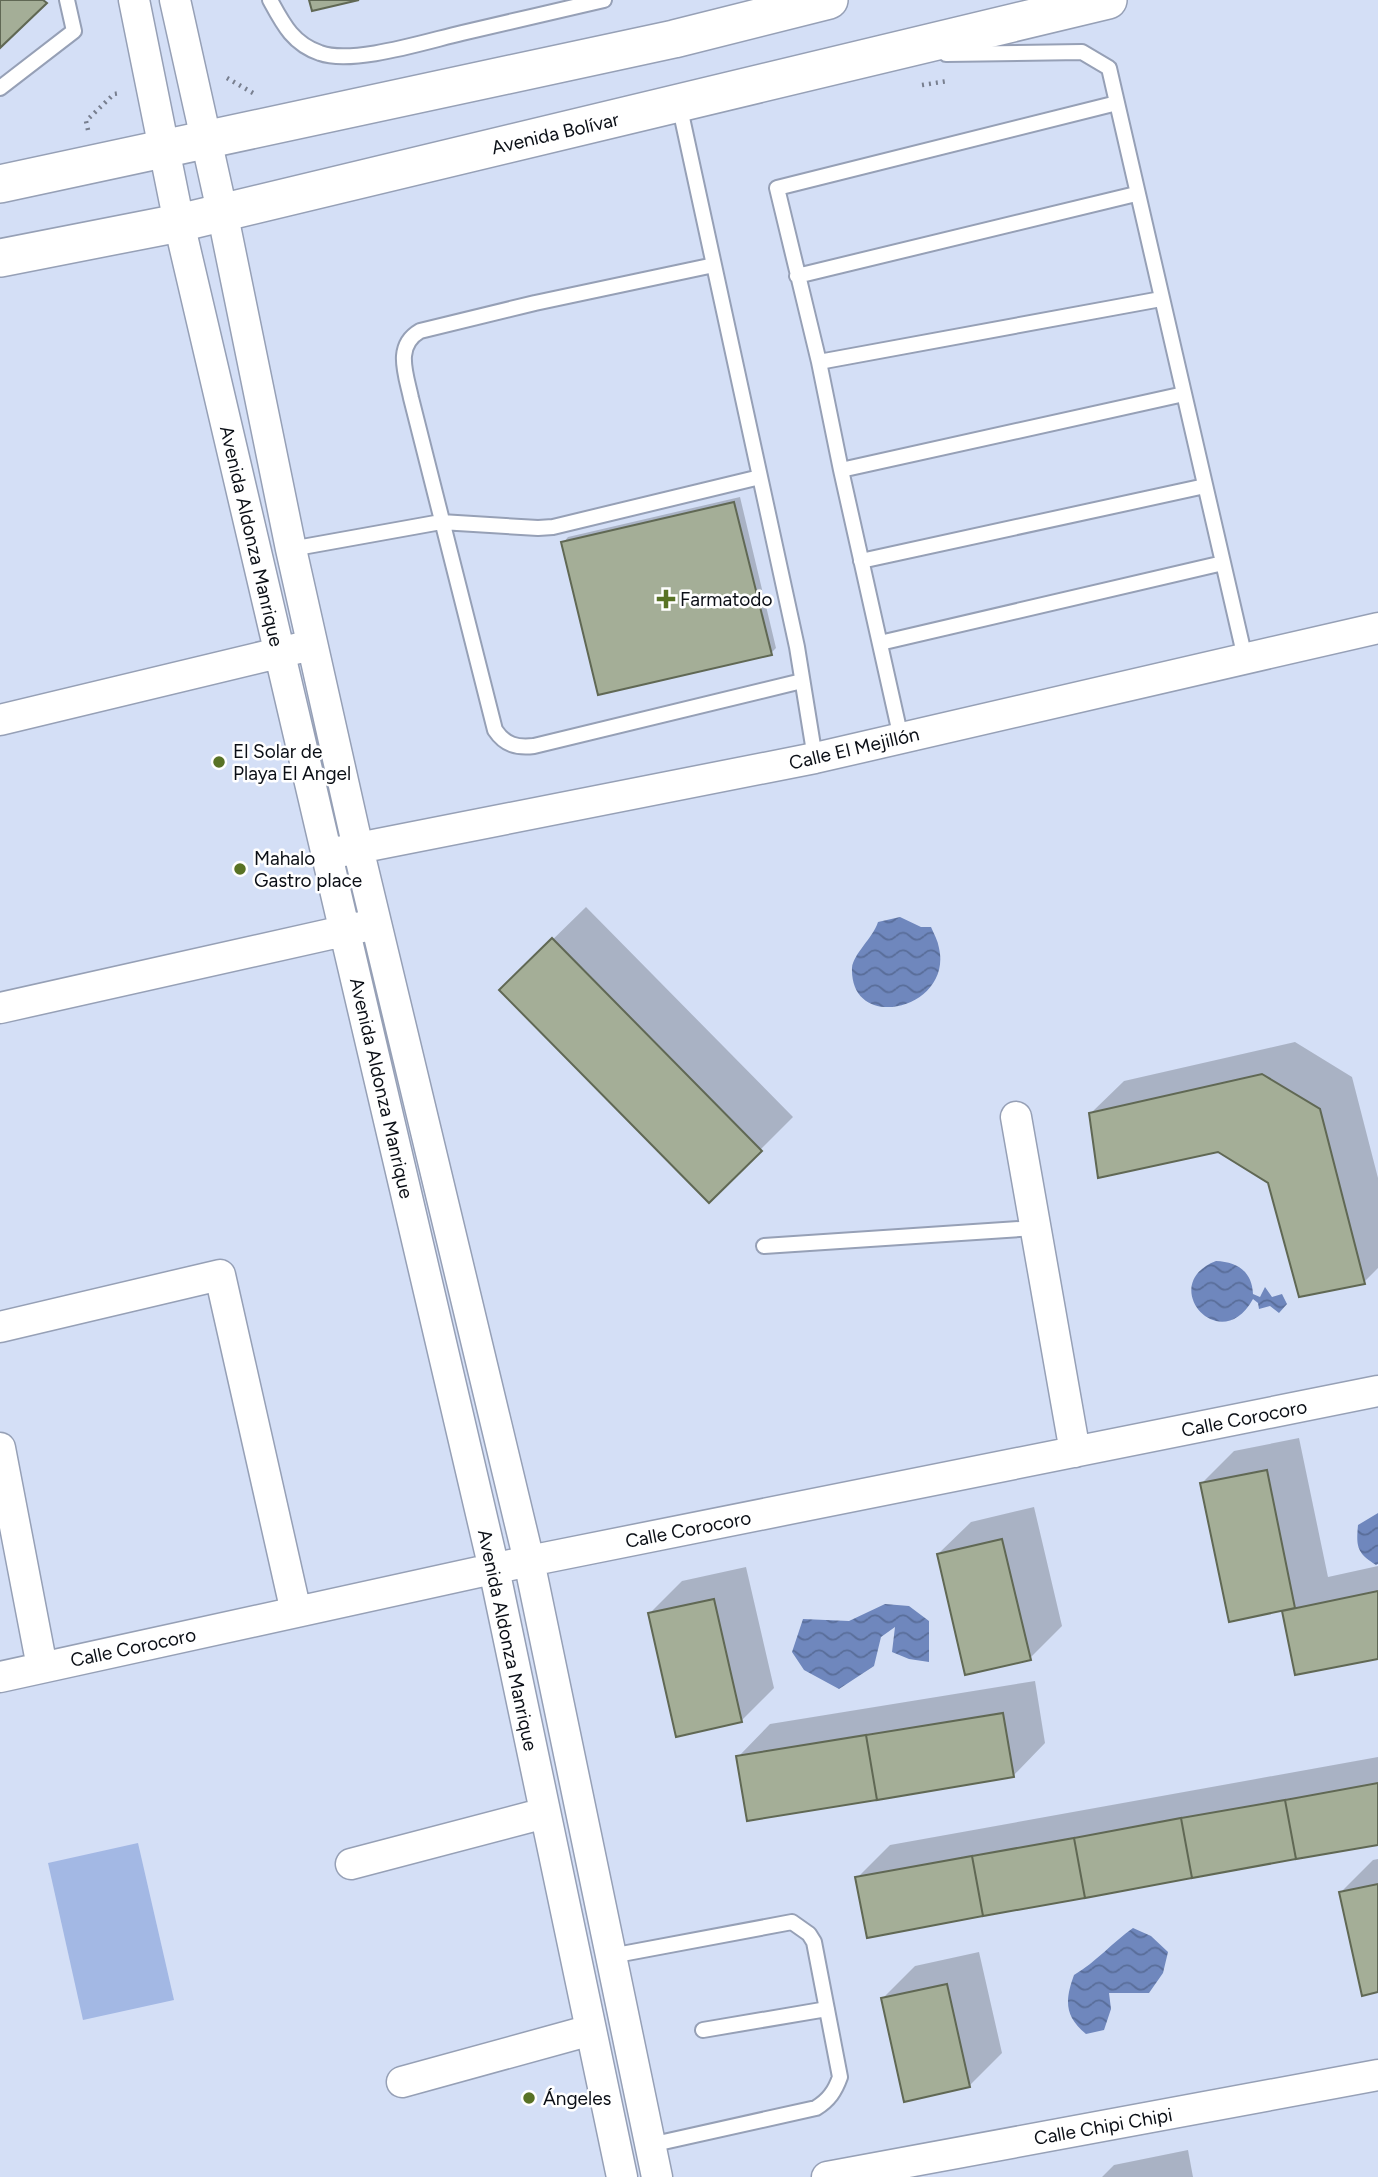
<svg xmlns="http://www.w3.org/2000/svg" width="1378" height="2177" font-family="Figtree,sans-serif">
  <defs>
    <pattern id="water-waves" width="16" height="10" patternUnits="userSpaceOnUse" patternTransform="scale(1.75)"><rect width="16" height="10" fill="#6f87bd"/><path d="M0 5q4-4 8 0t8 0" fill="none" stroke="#596d99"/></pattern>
  </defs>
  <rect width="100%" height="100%" fill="#d4dff6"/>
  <path fill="#a3b8e4" d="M138,1843L174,2000L83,2020L48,1863Z"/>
  <path fill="url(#water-waves)" d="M900,917L921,927H931C934,934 938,941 939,948C953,1009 850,1034 852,968C853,954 873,938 878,922Z
    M1216,1261C1237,1262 1252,1271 1253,1294L1260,1297L1265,1287L1272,1297L1282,1294L1287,1304L1279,1313L1270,1306L1259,1309L1258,1303L1253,1299C1220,1359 1156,1284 1216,1261Z
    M1378,1513V1564L1376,1565C1357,1553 1356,1547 1358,1525Z
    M885,1604L909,1606L929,1621V1662L909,1659L892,1652L895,1627L881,1637L874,1666L839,1689L804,1670L792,1652L803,1619L849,1621Z
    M1133,1928L1151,1936L1168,1952L1163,1973L1149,1993H1109L1111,2009L1104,2030L1086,2034C1064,2016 1065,2000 1074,1975C1096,1962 1113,1942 1133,1928Z"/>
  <path fill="#0003" d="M740,497L776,648L771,653L563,543L568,537Z
    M586,907L793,1117L709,1201L501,990Z
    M1295,1042L1352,1077L1378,1178V1268L1364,1282L1269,1182L1218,1150L1091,1113L1124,1081Z
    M1299,1438L1328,1577L1378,1566V1657L1297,1673L1283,1609L1201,1484L1234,1451Z
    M1034,1507L1062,1626L1030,1658L938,1554L971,1522Z
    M746,1567L774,1688L742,1720L649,1614L682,1581Z
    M1035,1681L1045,1743L1013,1776L738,1757L770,1724Z
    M1378,1757V1843L857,1878L890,1845Z
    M1378,1859V1990L1340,1893L1373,1860Z
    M979,1952L1002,2053L969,2086L882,1999L915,1966Z
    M1188,2150L1193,2177H1102L1114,2165Z"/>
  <path fill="#a4ae97" stroke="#606854" stroke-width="2" d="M0,0H43L47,3L0,48Z
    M309,0H359L312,11Z
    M734,502L772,655L598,695L561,542Z
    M552,938L762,1151L709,1203L499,990Z
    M1262,1074L1320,1109L1365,1284L1299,1297L1268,1183L1218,1152L1098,1178L1089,1113Z
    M1267,1470L1295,1608L1229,1622L1200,1483Z
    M1002,1539L1031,1660L965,1675L937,1554Z
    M1378,1591V1659L1295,1675L1282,1611Z
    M714,1599L742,1722L676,1737L648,1613Z
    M1003,1713L1014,1777L877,1800L866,1735Z
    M866,1735L877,1800L747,1821L736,1756Z
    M1378,1783V1845L1296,1859L1285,1800Z
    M1285,1800L1296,1859L1192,1878L1181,1818Z
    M1181,1818L1192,1878L1085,1898L1074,1838Z
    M1074,1838L1085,1898L983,1916L972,1856Z
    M972,1856L983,1916L867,1938L855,1877Z
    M1378,1884V1992L1362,1996L1339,1892Z
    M947,1984L970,2087L904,2102L881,1998Z"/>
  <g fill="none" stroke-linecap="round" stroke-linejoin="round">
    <defs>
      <path id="service" d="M270,0C283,24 293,44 320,53C353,65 427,41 462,33C509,22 557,11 604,0
        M946,54L1082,52L1109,68L1245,658
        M0,88L74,31L67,0
        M679,104L797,647L815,758
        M714,265L535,303L420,331C394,346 406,374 411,398L495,730C505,745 517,748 534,746L802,681
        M797,276L1136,194
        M819,362L1161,299
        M841,470L1184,394
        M291,549L441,522L538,528L553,527L760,477
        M861,561L1205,486
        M880,643L1223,563
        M901,738L841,470L819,362L777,188L1117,103
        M764,1246L1035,1228
        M611,1956L792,1922L809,1934L814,1942L840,2077C835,2091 829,2100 816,2108L650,2145
        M703,2030L827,2009"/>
      <path id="minor" d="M134,0L179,223L494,1569L622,2177
        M175,0L222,211L291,549L358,848L529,1561L657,2177
        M0,720L299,648
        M338,852L815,758L1378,628
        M0,1008L366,926
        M1016,1117L1075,1452
        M0,1327L220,1275L296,1612
        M0,1448L42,1667
        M0,1677L529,1561L1378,1391
        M351,1864L545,1813
        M402,2082L591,2030
        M827,2177L1378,2075"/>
      <path id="tertiary" d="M0,184L674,39L829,0
        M0,258L179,223L1108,0"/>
    </defs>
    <use href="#service" stroke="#96a0b6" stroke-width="18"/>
    <use href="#minor" stroke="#96a0b6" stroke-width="33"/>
    <use href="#tertiary" stroke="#96a0b6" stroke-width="40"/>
    <path stroke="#787f8f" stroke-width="4.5" stroke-dasharray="2 5" stroke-linecap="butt" d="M227,78L253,93
      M922,85L948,81
      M88,130L86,121L114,94L120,93"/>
    <use href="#service" stroke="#fff" stroke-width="14"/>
    <use href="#minor" stroke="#fff" stroke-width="30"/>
    <use href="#tertiary" stroke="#fff" stroke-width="37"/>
  </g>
  <g fill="#587225" stroke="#fff" stroke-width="2.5">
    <path d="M662.5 588.5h7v7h7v7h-7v7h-7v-7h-7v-7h7z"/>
    <circle cx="219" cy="762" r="7"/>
    <circle cx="240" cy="869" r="7"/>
    <circle cx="529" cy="2098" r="7"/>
  </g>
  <g text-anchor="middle" stroke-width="5" stroke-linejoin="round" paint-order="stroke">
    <g font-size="19" fill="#0b0f16" stroke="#fff">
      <text transform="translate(555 133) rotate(-13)" y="7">Avenida Bolívar</text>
      <text transform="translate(252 536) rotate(77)" y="7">Avenida Aldonza Manrique</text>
      <text transform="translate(854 748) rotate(-13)" y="7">Calle El Mejillón</text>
      <text transform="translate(382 1088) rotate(77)" y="7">Avenida Aldonza Manrique</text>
      <text transform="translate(1244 1418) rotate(-11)" y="7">Calle Corocoro</text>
      <text transform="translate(688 1529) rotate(-11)" y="7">Calle Corocoro</text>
      <text transform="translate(508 1640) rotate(78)" y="7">Avenida Aldonza Manrique</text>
      <text transform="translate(133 1647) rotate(-12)" y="7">Calle Corocoro</text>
      <text transform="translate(1103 2126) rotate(-10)" y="7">Calle Chipi Chipi</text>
    </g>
    <g font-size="19" fill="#0b0f16" stroke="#fff" text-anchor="start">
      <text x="680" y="606">Farmatodo</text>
      <text x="233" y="758">El Solar de<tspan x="233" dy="22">Playa El Angel</tspan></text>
      <text x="254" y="865">Mahalo<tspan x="254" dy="22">Gastro place</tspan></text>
      <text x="543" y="2105">Ángeles</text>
    </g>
  </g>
</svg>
